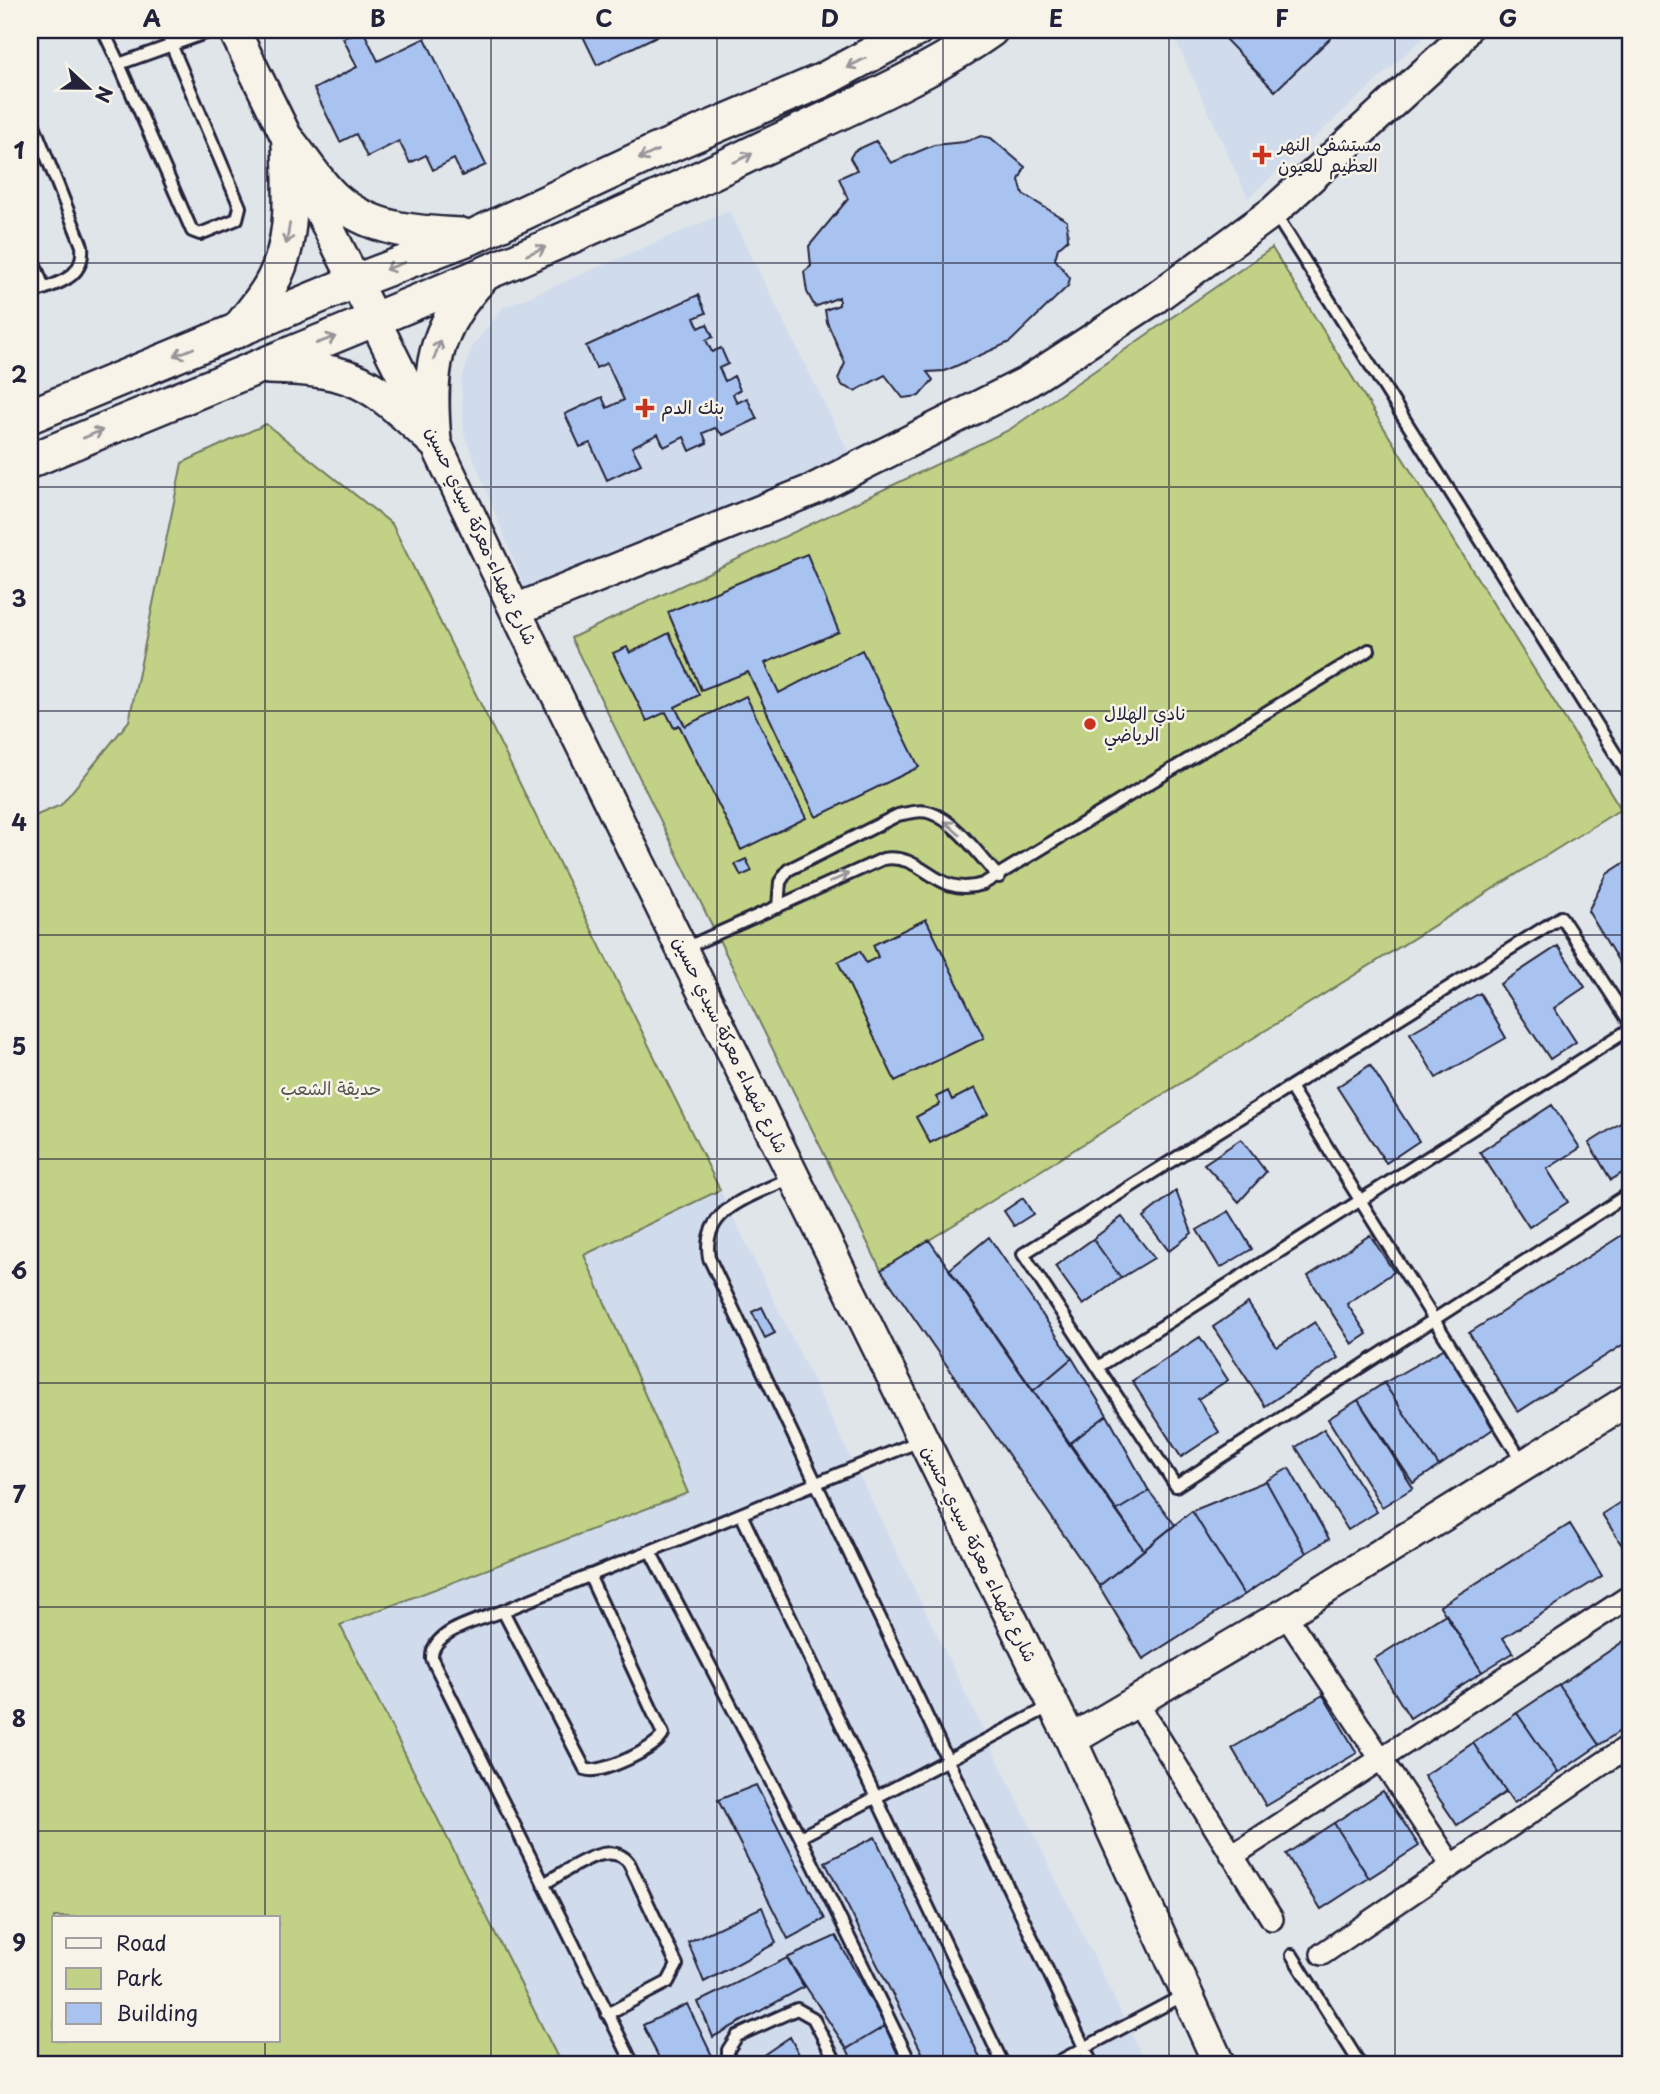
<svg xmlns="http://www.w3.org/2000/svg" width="1660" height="2094" font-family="'Playpen Sans','Playpen Sans Arabic',sans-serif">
  <rect width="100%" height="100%" fill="#e0e5ea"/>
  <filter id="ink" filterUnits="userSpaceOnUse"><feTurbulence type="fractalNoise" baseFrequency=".0143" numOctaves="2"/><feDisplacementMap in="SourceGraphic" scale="14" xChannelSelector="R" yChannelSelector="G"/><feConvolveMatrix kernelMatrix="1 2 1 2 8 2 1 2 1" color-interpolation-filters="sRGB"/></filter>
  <g filter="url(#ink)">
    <path fill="#d0dbec" d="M1171,30H1432L1248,198Z
      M729,211L853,461L529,599L464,434L461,383L472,347L503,308Z
      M720,1190L1146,2064H561L340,1625L688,1493L584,1255Z"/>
    <path fill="#c1d286" stroke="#727a60" stroke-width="2" fill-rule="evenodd" d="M1272,248L1621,809L881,1270L571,638L1009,430Z
      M266,424L392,524L720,1190L584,1255L688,1493L340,1625L561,2064H30V818L61,805L129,721L182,463ZM54,1917H278V2040H54Z"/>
    <path fill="#a9c3f0" stroke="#22223b" stroke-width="2" d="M363,30L378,61L425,38L486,165L462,176L454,159L433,170L426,155L410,163L399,141L367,157L356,134L340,142L314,89L357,67L343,38Z
      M580,30H669L597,65Z
      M1227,30H1339L1275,91L1226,40Z
      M981,136L991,138L1025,167L1019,180L1023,194L1067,221L1068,239L1058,248L1055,259L1070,278L1068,286L1010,342L945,371L927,372L933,380L919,396L903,398L885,375L855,391L843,386L838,379L845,363L827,322L825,310L839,305V297L815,307L807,292L804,272L811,266L809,246L848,199L839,178L857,170L850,158L854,151L876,141L891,163L934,145L964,142Z
      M698,295L706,313L694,318L699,328L707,324L713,337L706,340L712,352L721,348L728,364L719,368L725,381L734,376L740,390L733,394L737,403L747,398L757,419L723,435L715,428L703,433L707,443L690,451L684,437L664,447L658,434L632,447L641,464L607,480L590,443L580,447L565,414L602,397L607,408L624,400L607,363L596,368L586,346Z
      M807,554L839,632L765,663L779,693L862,650L919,767L816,817L748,672L701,690L668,612Z
      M669,633L699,695L675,707L685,726L746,696L806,818L741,850L679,725L674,728L666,712L647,721L613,653L627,647L630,653Z
      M746,859L752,871L741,876L735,864Z
      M1630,859V980L1588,911L1607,874Z
      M926,919L984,1038L895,1081L838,962L860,951L866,963L878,957L873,945Z
      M1558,946L1585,987L1554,1008L1576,1042L1550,1059L1500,984Z
      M1480,993L1506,1038L1436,1078L1410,1033Z
      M1370,1065L1419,1141L1386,1163L1337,1087Z
      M975,1088L988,1114L930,1143L916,1117L940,1104L936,1097L948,1091L952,1100Z
      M1552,1105L1580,1148L1547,1169L1568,1202L1529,1227L1480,1152Z
      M1630,1117V1168L1611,1180L1589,1143Z
      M1241,1139L1266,1172L1239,1202L1204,1164Z
      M1176,1191L1192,1233L1169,1251L1143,1217Z
      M1023,1198L1033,1214L1014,1226L1004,1211Z
      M1229,1211L1252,1249L1220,1268L1197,1230Z
      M1122,1217L1154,1258L1121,1278L1093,1239Z
      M1630,1230V1340L1518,1412L1469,1333Z
      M1370,1235L1394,1272L1347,1304L1367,1334L1352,1344L1308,1276Z
      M989,1237L1072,1358L1033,1391L949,1270Z
      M1093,1239L1121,1278L1083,1305L1055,1266Z
      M929,1240L1144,1550L1099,1586L881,1270Z
      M1248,1303L1277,1347L1315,1322L1338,1358L1265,1406L1213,1327Z
      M762,1307L775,1333L765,1338L752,1312Z
      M1200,1337L1228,1380L1198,1399L1219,1432L1181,1457L1132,1381Z
      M1445,1348L1493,1429L1439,1466L1384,1383Z
      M1072,1358L1107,1415L1069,1444L1033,1391Z
      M1384,1383L1439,1466L1413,1483L1358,1400Z
      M1358,1400L1413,1488L1382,1507L1328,1419Z
      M1107,1415L1149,1491L1116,1511L1069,1444Z
      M1324,1429L1377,1512L1348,1530L1296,1447Z
      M1289,1468L1329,1539L1306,1553L1266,1481Z
      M1266,1481L1306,1553L1244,1595L1192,1511Z
      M1149,1491L1175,1525L1144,1550L1116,1511Z
      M1630,1496V1558L1602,1514Z
      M1192,1511L1244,1595L1143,1659L1099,1586Z
      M1570,1524L1602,1576L1503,1638L1513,1653L1482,1672L1440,1606Z
      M1446,1614L1482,1672L1410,1718L1374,1659Z
      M1630,1637V1724L1599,1745L1559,1685Z
      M1559,1685L1599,1745L1558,1773L1517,1713Z
      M1323,1695L1357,1753L1266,1806L1232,1748Z
      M1517,1713L1558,1773L1514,1803L1473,1743Z
      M1473,1743L1506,1792L1457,1825L1424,1776Z
      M756,1785L825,1919L788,1939L718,1800Z
      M1383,1791L1419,1846L1369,1878L1334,1823Z
      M1334,1823L1369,1878L1321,1909L1286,1854Z
      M875,1837L983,2064H928L825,1862Z
      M762,1907L776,1943L704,1982L688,1942Z
      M836,1936L885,2026L847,2049L787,1958Z
      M787,1958L804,1987L713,2037L698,2002Z
      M687,2004L716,2064H662L643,2025Z
      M885,2026L902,2064H854L847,2049Z
      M790,2037L804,2064H758L756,2060Z"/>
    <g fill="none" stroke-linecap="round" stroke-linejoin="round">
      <defs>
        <path id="lane" d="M103,30L119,64L214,30
          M119,64L192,231L200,234L237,219L240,207L165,30
          M30,115L82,246C85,280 56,283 30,294
          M1275,214L1630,777
          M30,252L44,288
          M778,907L780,882L788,870L898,815C909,813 920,809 931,813C957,822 980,857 999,877
          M685,948L883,859C925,852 934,899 983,884L1369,650
          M1630,1023L1561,917L1023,1254L1176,1486L1630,1193
          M1290,1087L1523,1463
          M792,1177C755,1196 700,1207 709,1258L1092,2064
          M1098,1367L1630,1029
          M741,1514L1003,2064
          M650,1551L800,1837L911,2064
          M503,1611L585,1769C598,1776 658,1748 663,1734L589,1575
          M800,1837L1051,1706
          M543,1884C565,1873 609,1836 629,1863L677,1965L668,1982L607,2014
          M1292,1955L1360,2064
          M633,2064L432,1659C430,1630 481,1620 503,1611L922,1440
          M728,2064V2050L737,2036L797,2009L813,2018L837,2064
          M1054,2064L1184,1995"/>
        <path id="street" d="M1285,1614L1452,1866
          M1136,1701L1272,1919
          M1232,1856L1630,1596
          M1322,1954L1630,1745"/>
        <path id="secondary" d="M234,30L289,142L297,165L427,425L515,610L1071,1740L1219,2064
          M515,610L812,490L1027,382L1154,299L1274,211L1452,48L1465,30
          M1071,1740L1285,1614L1630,1399"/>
        <path id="primary" d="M289,142C303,159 317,182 333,197C369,230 415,233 461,235
          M237,331C248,316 261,302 270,286C296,242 290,191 289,142
          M268,367C358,369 370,382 434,441
          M30,416L356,281L474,236L654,152L823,80L916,30
          M434,441C428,372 432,329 482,277
          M30,461C274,358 523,265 761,149C835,114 925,77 991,30"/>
      </defs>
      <use href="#lane" stroke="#22223b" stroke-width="16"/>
      <use href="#street" stroke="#22223b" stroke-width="26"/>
      <use href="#secondary" stroke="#22223b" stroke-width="35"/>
      <use href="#primary" stroke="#22223b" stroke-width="38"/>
      <use href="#lane" stroke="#f7f3e8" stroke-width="10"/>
      <use href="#street" stroke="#f7f3e8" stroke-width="21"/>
      <use href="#secondary" stroke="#f7f3e8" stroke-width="30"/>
      <use href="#primary" stroke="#f7f3e8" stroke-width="33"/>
    </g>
    <defs><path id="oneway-shaft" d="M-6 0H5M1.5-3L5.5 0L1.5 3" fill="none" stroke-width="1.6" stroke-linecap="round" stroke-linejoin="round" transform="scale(1.75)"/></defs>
    <g stroke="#97959a">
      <use href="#oneway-shaft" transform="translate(856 63) rotate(153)"/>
      <use href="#oneway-shaft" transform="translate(648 155) rotate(155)"/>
      <use href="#oneway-shaft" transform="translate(743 158) rotate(-26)"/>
      <use href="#oneway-shaft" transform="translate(288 234) rotate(99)"/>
      <use href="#oneway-shaft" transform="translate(536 251) rotate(-23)"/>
      <use href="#oneway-shaft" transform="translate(395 266) rotate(159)"/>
      <use href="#oneway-shaft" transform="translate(326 340) rotate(-20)"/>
      <use href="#oneway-shaft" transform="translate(437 350) rotate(-71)"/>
      <use href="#oneway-shaft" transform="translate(184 352) rotate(158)"/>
      <use href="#oneway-shaft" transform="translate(93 434) rotate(-23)"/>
      <use href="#oneway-shaft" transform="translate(952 828) rotate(-138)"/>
      <use href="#oneway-shaft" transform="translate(839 878) rotate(-25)"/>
    </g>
  </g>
  <path fill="none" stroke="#22223b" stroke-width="2" stroke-opacity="0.55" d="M265,30V1917M491,30V2064M717,30V2064M943,30V2064M1169,30V2064M1395,30V2064M30,263H1630M30,487H1630M30,711H1630M30,935H1630M30,1159H1630M30,1383H1630M30,1607H1630M30,1831H1630M265,2040V2064"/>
  <g fill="#c8321e" stroke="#f7f3e8" stroke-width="2.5">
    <path d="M1258.5 144.5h7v7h7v7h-7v7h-7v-7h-7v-7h7z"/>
    <path d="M641.5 397.5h7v7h7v7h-7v7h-7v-7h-7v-7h7z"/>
    <circle cx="1090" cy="724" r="7"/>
  </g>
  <g text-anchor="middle" stroke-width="5" stroke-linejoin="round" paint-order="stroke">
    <g font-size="18" fill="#22223b" stroke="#f7f3e8" text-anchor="start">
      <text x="1278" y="151">مستشفى النهر<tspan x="1278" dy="21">العظيم للعيون</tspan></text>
      <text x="661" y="414">بنك الدم</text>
      <text x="1104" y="720">نادي الهلال<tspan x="1104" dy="21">الرياضي</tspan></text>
    </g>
    <g font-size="18" fill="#22223b" stroke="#f7f3e8">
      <text transform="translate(481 536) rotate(65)" y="6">شارع شهداء معركة سيدي حسين</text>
      <text transform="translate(730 1045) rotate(64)" y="6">شارع شهداء معركة سيدي حسين</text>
      <text transform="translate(979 1554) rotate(64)" y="6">شارع شهداء معركة سيدي حسين</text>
    </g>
    <g font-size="18" fill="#525752" stroke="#f7f3e8">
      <text x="331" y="1095">حديقة الشعب</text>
    </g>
  </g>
  <rect width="1660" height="2094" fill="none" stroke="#f7f3e8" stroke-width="77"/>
  <rect x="52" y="1916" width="228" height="126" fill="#f7f3e8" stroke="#a29fa3" stroke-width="2"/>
  <rect x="66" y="1938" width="35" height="10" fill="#f7f3e8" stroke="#a29fa3" stroke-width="2"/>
  <text x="116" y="1951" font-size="21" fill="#22223b">Road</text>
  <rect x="66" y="1968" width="35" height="21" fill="#c1d286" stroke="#a29fa3" stroke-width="2"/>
  <text x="116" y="1986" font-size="21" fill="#22223b">Park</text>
  <rect x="66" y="2003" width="35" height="21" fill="#a9c3f0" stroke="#a29fa3" stroke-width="2"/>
  <text x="116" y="2021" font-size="21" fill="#22223b">Building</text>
  <g transform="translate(88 88) rotate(112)" stroke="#f7f3e8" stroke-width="5" paint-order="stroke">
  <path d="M0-5L12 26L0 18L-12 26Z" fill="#22223b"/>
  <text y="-10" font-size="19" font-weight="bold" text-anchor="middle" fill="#22223b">N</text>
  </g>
  <rect x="38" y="38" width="1584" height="2018" fill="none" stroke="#22223b" stroke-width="2.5"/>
  <g font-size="23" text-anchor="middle" font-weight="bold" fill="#22223b">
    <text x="152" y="27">A</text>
    <text x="378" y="27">B</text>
    <text x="604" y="27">C</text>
    <text x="830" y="27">D</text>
    <text x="1056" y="27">E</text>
    <text x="1282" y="27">F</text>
    <text x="1508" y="27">G</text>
    <text x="19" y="159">1</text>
    <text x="19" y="383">2</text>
    <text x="19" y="607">3</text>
    <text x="19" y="831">4</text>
    <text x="19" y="1055">5</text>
    <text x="19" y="1279">6</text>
    <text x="19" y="1503">7</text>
    <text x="19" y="1727">8</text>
    <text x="19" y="1951">9</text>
  </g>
</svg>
